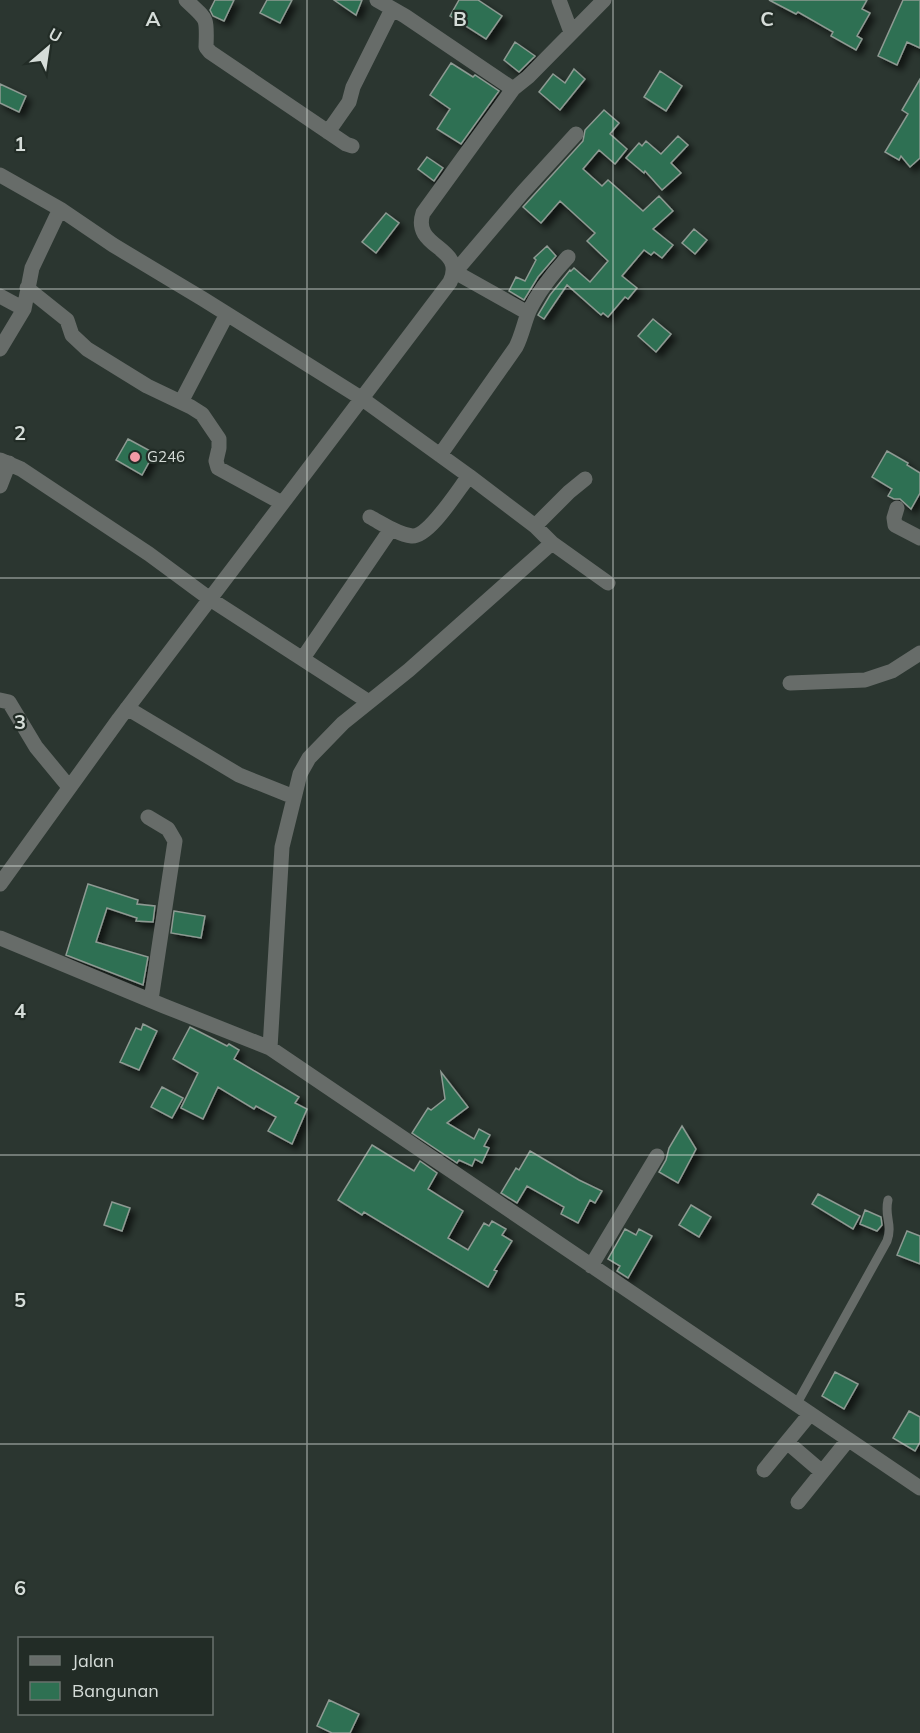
<svg xmlns="http://www.w3.org/2000/svg" width="920" height="1733" font-family="Mulish,sans-serif">
  <defs>
    <filter id="shadow"><feDropShadow dx="5" dy="5" stdDeviation="3" flood-color="#0009"/></filter>
  </defs>
  <rect width="100%" height="100%" fill="#2b3630"/>
  <path fill="#2e7052" stroke="#8e9a93" stroke-width="1.5" filter="url(#shadow)" d="M215,0H234L224,21L213,16L210,10Z
    M267,0H292L280,23L260,13Z
    M334,0H362L356,15Z
    M459,0H478L502,16L486,39L450,16Z
    M769,0H867L862,9L870,13L857,36L862,39L856,50L831,36L833,32L798,12L796,14Z
    M903,0H920V48L907,42L897,65L878,56Z
    M515,42L535,56L519,72L504,60Z
    M451,63L473,77L475,75L499,91L461,144L437,129L450,109L430,95Z
    M574,69L585,79L560,110L539,92L553,74L565,83Z
    M660,71L682,86L666,111L644,97Z
    M920,79V158L910,167L901,156L899,160L885,152L908,114L902,110Z
    M0,84L26,96L19,112L0,103Z
    M604,110L619,123L610,134L627,149L615,164L599,150L583,169L602,186L608,180L643,211L659,196L673,211L653,229L673,245L662,258L654,252L651,255L644,250L622,276L637,288L628,299L625,297L608,317L603,313L601,315L567,285L544,319L538,315L550,295L570,270L571,271L574,268L590,282L608,261L587,241L595,233L560,201L541,223L523,207L583,141L585,130Z
    M678,136L688,145L671,163L681,173L662,190L645,171L644,173L626,158L639,143L642,146L646,141L661,154Z
    M427,157L443,168L434,181L418,169Z
    M386,213L399,223L376,253L362,242Z
    M694,229L707,240L695,254L682,243Z
    M547,246L556,256L538,277L524,300L509,291L516,277L525,281L536,260L534,258Z
    M653,319L671,334L656,352L638,336Z
    M128,439L154,453L142,475L116,460Z
    M887,451L908,463L907,465L920,473V493L911,509L900,499H894L888,496L892,489L872,477Z
    M88,884L138,900L137,904L155,906L153,922L136,921L137,918L107,908L96,942L148,957L143,985L66,955Z
    M174,911L205,916L201,938L171,933Z
    M143,1024L157,1031L139,1070L120,1062L136,1028L141,1030Z
    M190,1027L227,1046L229,1044L239,1050L234,1059L299,1097L295,1103L307,1109L292,1144L268,1131L276,1117L256,1106L254,1109L218,1087L203,1119L181,1108L198,1073L173,1059Z
    M441,1072L468,1107L447,1123L474,1139L479,1129L490,1135L484,1146L489,1148L482,1163L475,1159L472,1166L459,1160L457,1163L412,1133L428,1108L431,1110L445,1099Z
    M162,1087L183,1098L172,1118L151,1107Z
    M682,1126L696,1149L678,1183L659,1172L666,1160L669,1148Z
    M372,1145L414,1171L420,1161L437,1173L428,1189L463,1211L448,1238L468,1250L484,1223L489,1226L492,1221L506,1229L502,1235L512,1241L494,1270L497,1271L488,1287L364,1212L362,1215L338,1200Z
    M530,1151L579,1180L602,1191L595,1203L590,1200L578,1223L561,1214L564,1207L527,1186L517,1203L501,1193L516,1168L519,1170Z
    M818,1194L860,1216L853,1229L812,1204Z
    M112,1202L130,1208L122,1231L104,1225Z
    M691,1205L711,1217L699,1237L679,1225Z
    M865,1210L881,1217L882,1225L877,1231L860,1224Z
    M625,1229L636,1235L639,1229L652,1236L628,1278L617,1271L620,1266L608,1259Z
    M907,1231L920,1236V1264L897,1255Z
    M835,1372L858,1384L844,1409L822,1396Z
    M909,1411L920,1417V1442L915,1451L893,1438Z
    M329,1700L359,1714L350,1733H332L317,1726Z"/>
  <g fill="none" stroke-linecap="round" stroke-linejoin="round">
    <path stroke="#676c69" stroke-width="9" d="M796,1405L887,1241C893,1224 884,1217 888,1200"/>
    <path stroke="#676c69" stroke-width="15" d="M186,0C208,21 207,16 206,47L210,52L346,144L352,146
      M377,0L405,16L513,89
      M559,0L571,32
      M328,132L349,102L353,87L392,9
      M0,175L60,209L113,245L203,299L361,398L469,476L535,526L552,543L608,583
      M27,288L67,320L72,335L87,349L147,386L191,407L202,414L219,439V448L216,461L218,468L282,503
      M0,296L24,309
      M528,313L455,272L523,192L576,134
      M0,349L24,309L32,268L60,209
      M181,402L227,314
      M440,455L516,347C522,335 524,323 529,311C539,290 552,274 568,257
      M0,460L21,469L149,554L210,599L369,702
      M0,486L9,463
      M897,508L894,518L895,525L920,538
      M370,517C383,524 397,534 412,536C429,537 458,490 469,476
      M535,526L569,492L585,479
      M303,658L391,529
      M790,683L865,680L892,671L920,653
      M0,700L9,702L36,747L69,787
      M127,708L239,775L294,797
      M148,817L168,829L175,841L151,1000
      M0,884L119,719L450,282C467,246 411,249 423,213L513,89L528,77L604,0
      M0,938L164,1006L270,1048L920,1488
      M270,1048L282,847L300,774L309,758L343,723L409,670L552,543
      M591,1266L657,1156
      M787,1442L822,1472
      M764,1470L810,1414
      M798,1502L848,1440"/>
  </g>
  <path fill="none" stroke="#d5dcd8" stroke-width="1.5" stroke-opacity="0.55" d="M307,0V1733M613,0V1733M0,289H920M0,578H920M0,866H920M0,1155H920M0,1444H920"/>
  <circle fill="#f49aa6" stroke="#222c26" stroke-width="2" cx="135" cy="457" r="6"/>
  <g text-anchor="middle" stroke-width="4.5" stroke-linejoin="round" paint-order="stroke">
    <g font-size="15" fill="#d5dcd8" stroke="#222c26" text-anchor="start">
      <text x="147" y="462">G246</text>
    </g>
  </g>
  <g font-size="20" text-anchor="middle" font-weight="bold" fill="#d5dcd8" stroke="#222c26" stroke-width="4.5" stroke-linejoin="round" paint-order="stroke">
    <text x="153" y="26">A</text>
    <text x="460" y="26">B</text>
    <text x="767" y="26">C</text>
    <text x="20" y="151">1</text>
    <text x="20" y="440">2</text>
    <text x="20" y="729">3</text>
    <text x="20" y="1018">4</text>
    <text x="20" y="1307">5</text>
    <text x="20" y="1595">6</text>
  </g>
  <rect x="18" y="1637" width="195" height="78" fill="#222c26" stroke="#6a726d" stroke-width="1.5"/>
  <rect x="30" y="1656" width="30" height="9" fill="#676c69" stroke="#6a726d" stroke-width="1.5"/>
  <text x="72" y="1667" font-size="18" fill="#d5dcd8">Jalan</text>
  <rect x="30" y="1682" width="30" height="18" fill="#2e7052" stroke="#6a726d" stroke-width="1.5"/>
  <text x="72" y="1697" font-size="18" fill="#d5dcd8">Bangunan</text>
  <g transform="translate(48 48) rotate(29)" stroke="#222c26" stroke-width="4.5" paint-order="stroke">
  <path d="M0-4.5L10 22L0 15L-10 22Z" fill="#d5dcd8"/>
  <text y="-9" font-size="16" font-weight="bold" text-anchor="middle" fill="#d5dcd8">U</text>
  </g>
</svg>
